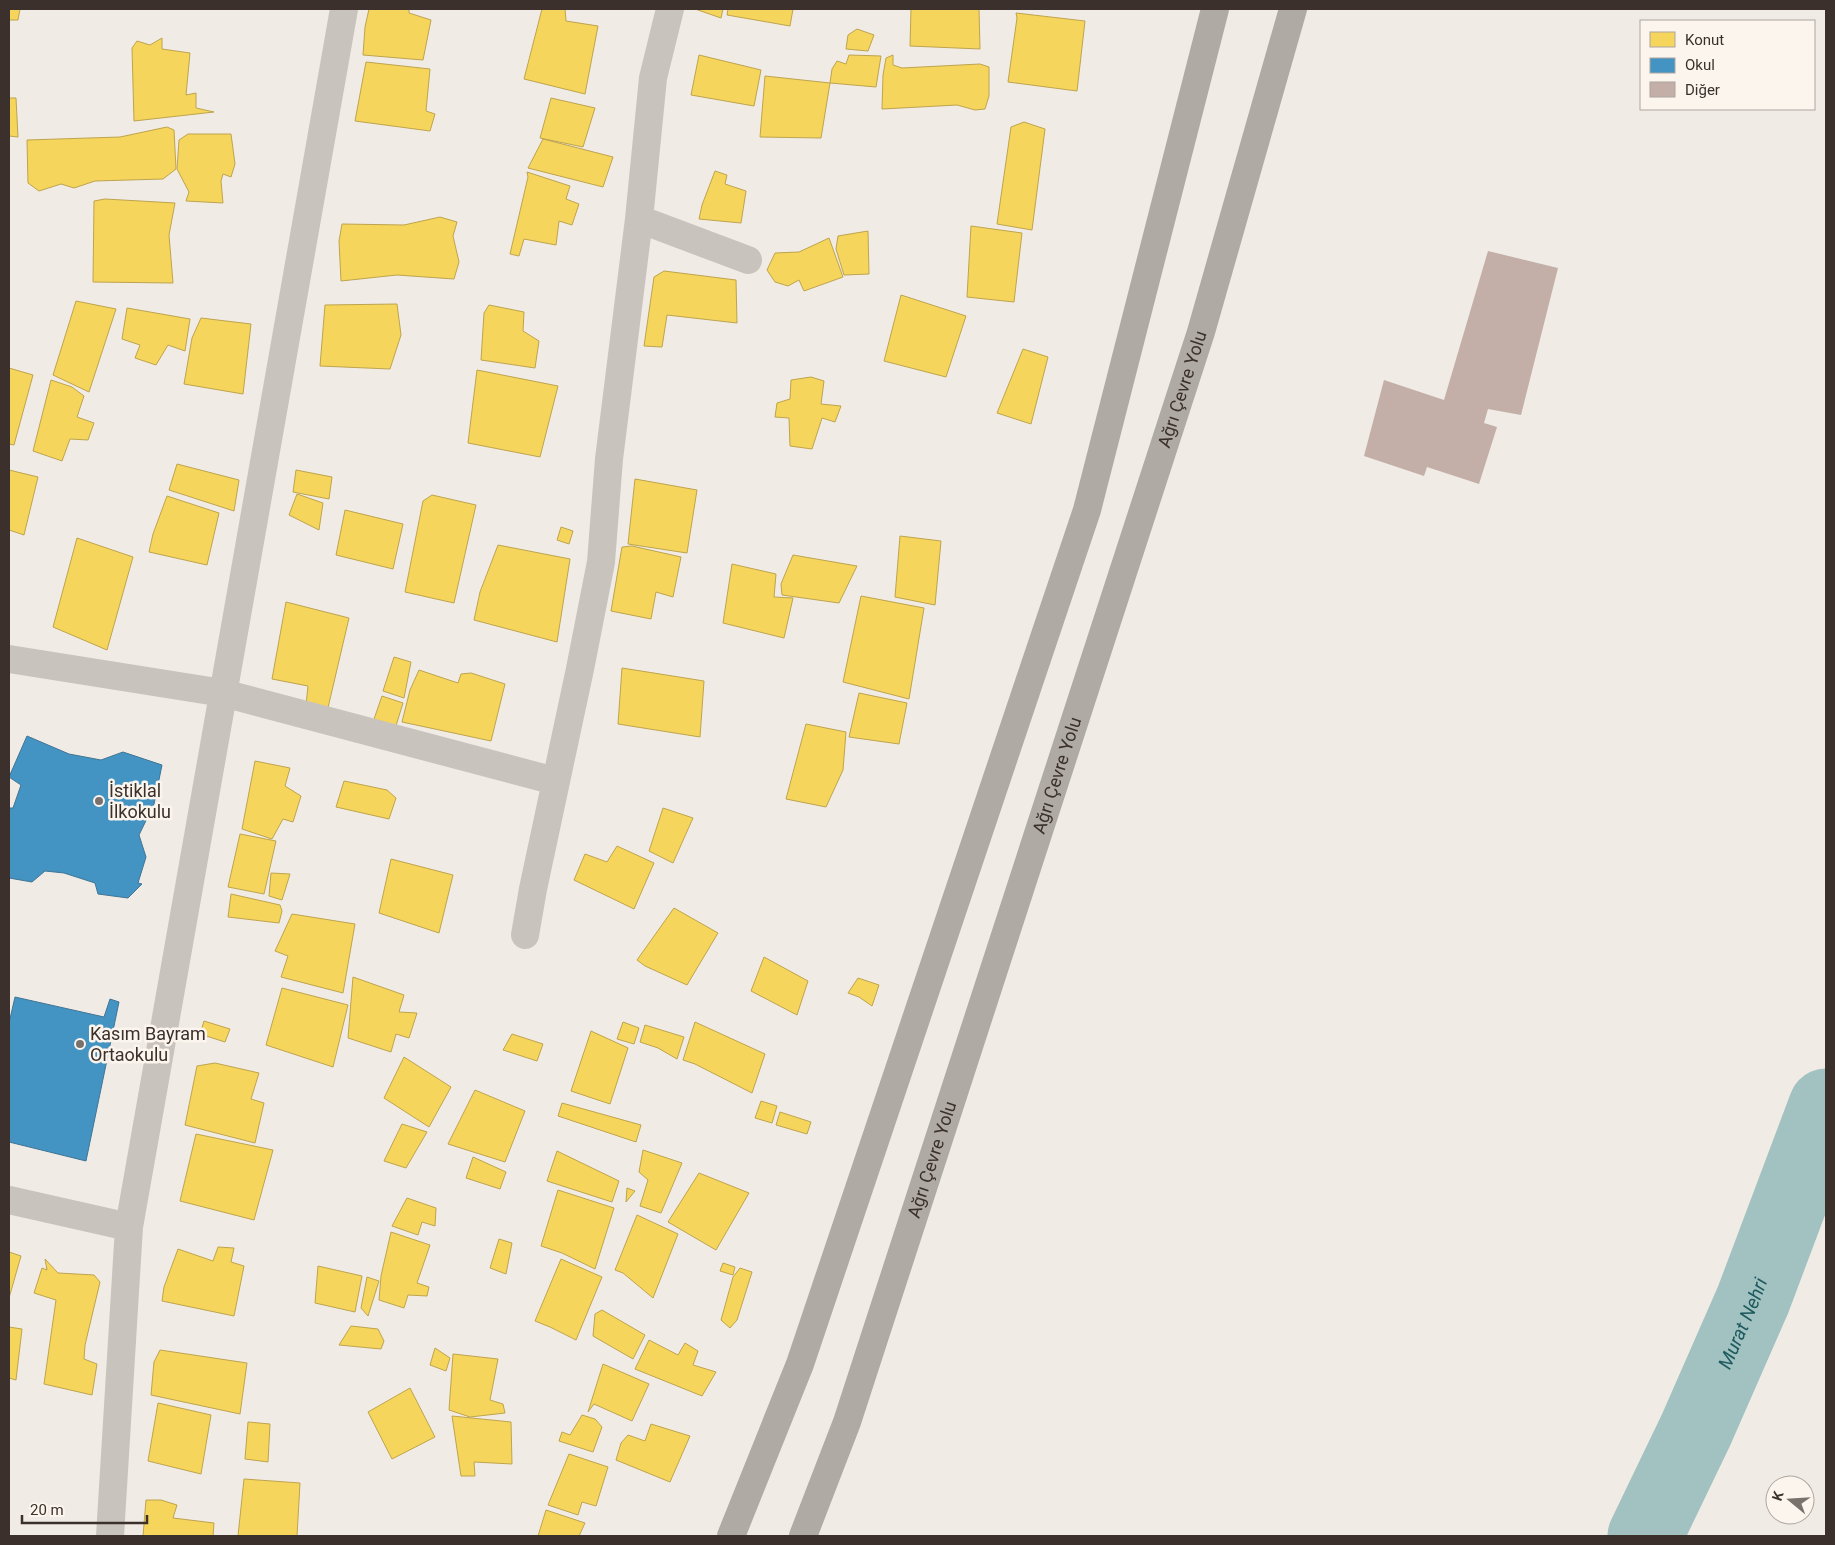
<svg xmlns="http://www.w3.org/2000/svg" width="1835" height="1545" font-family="Roboto,sans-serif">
  <rect width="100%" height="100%" fill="#f0ebe5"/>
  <path fill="#f6d55c" stroke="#bea44d" d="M9,9H20L18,20H9Z
    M369,9H409V13L431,20L423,60L363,55L365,27Z
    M542,9H565L566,21L598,26L585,94L524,79Z
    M695,9H723L721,18Z
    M728,9H793L790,26L727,15Z
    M911,9H979L980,49L910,46Z
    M1016,13L1085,21L1077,91L1008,82L1017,18Z
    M857,29L874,35L868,51L846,49L848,35Z
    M162,38V49L190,53L186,95L196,93V108L214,112L134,121L132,48L137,41L150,45Z
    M699,55L761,70L754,106L691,95Z
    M849,55L881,56L876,87L830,83L832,69L837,61L846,64Z
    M893,55V65L902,68L980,64L989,67V96L985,109L975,110L957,105L882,109L883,75L886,58Z
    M366,62L430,69L426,111L435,114L430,131L355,121Z
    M765,76L830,83L821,138L760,137Z
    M9,98H16L18,137L9,136Z
    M551,98L595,108L583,147L540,138Z
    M1024,122L1045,129L1032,230L997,224L1011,127Z
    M167,127L174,130L176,169L163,179L95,181L74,188L61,184L39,191L28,183L27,140L120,137Z
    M188,134H231L235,164L231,177L223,174L221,181L223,203L186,201L189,192L177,169L179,140Z
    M543,139L613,157L603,187L528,168Z
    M715,171L727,175L725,184L746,191L741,223L699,219L702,205Z
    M527,172L570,186L566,199L579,204L572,225L559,221L556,245L524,239L519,256L510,254L528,177Z
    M105,199L175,203L169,235L173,283L93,282L94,201Z
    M440,217L457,222L453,236L459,262L454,279L397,275L341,281L339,241L342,224L404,225Z
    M971,226L1022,233L1014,302L967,297Z
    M868,231L869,274L844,275L836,249L838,236Z
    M829,238L843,277L804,291L799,280L788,286L775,282L767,270L775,253L799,252Z
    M664,271L736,280L737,323L667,315L662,347L644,346L654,277Z
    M901,295L966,316L946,377L884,361Z
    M76,301L116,309L89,392L53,375Z
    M397,304L401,335L390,369L320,366L325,305Z
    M489,305L524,312L523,331L539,341L535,368L481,360L484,313Z
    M127,308L190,319L185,351L168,345L156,365L135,358L140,345L122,339Z
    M201,318L251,324L243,394L184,384L192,338Z
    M1023,349L1048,357L1031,424L997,413Z
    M9,368L33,375L14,445L9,444Z
    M477,370L558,386L540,457L468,443Z
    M811,377L824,381L821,404L841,406L835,422L822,418L812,449L790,446L789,418L775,417L777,403L790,399L791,380Z
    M51,380L72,387L84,396L77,417L94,423L88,440L70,439L62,461L33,451Z
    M177,464L239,480L234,511L169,490Z
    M9,470L38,477L24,535L9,530Z
    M296,470L332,477L329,499L293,492Z
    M635,479L697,490L687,553L628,544Z
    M297,494L323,503L319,530L289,515Z
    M432,495L476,505L454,603L405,592L423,501Z
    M167,496L219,513L207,565L149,552L153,534Z
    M345,510L403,524L393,569L336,555Z
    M561,527L573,531L569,544L557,540Z
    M900,536L941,541L935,605L895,597Z
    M77,538L133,557L107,650L53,627Z
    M498,545L570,559L557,642L474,620L480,592Z
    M632,546L681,557L673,597L656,592L651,619L611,611L622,547Z
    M793,555L857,566L839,603L782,595L781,584Z
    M732,564L776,574L774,597L793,598L784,638L723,623Z
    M861,596L924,608L909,699L843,682Z
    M286,602L349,618L327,712L306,705L308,686L272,679Z
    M394,657L411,662L404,698L383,691Z
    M622,668L704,681L700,737L618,724Z
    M419,670L458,683L461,674L471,673L505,684L491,741L402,722L410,690Z
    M859,693L907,703L899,744L849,737Z
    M382,696L403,703L395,729L373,722Z
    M806,724L846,732L843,770L826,807L786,799Z
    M255,761L290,768L285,786L301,796L293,822L283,819L272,839L242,829Z
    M344,781L387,790L396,798L389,819L336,807Z
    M663,808L693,818L673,863L649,851Z
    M240,834L276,841L264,894L228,887Z
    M617,846L654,863L634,909L574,880L585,854L607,862Z
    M391,859L453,875L439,933L379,913Z
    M271,873L290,874L282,900L269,896Z
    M231,894L280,905L282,911L279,923L228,917Z
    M674,908L718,933L687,985L645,966L637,960Z
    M292,914L355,924L343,993L281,977L288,956L275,951Z
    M764,957L808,981L797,1015L751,991Z
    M353,977L404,995L399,1012L417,1013L409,1038L396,1034L391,1052L348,1038Z
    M858,978L879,985L872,1006L859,997L848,993Z
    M282,988L348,1005L333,1067L266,1045Z
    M204,1021L230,1029L225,1042L200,1034Z
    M623,1022L639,1028L634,1044L617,1039Z
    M695,1022L765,1054L752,1093L695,1064L683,1060Z
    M645,1025L684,1037L677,1059L658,1048L640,1042Z
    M591,1031L628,1048L610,1104L571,1091Z
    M512,1034L543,1044L537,1061L503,1050Z
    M404,1057L451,1087L429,1127L384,1098Z
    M215,1063L259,1073L251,1099L264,1103L255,1143L185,1125L197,1066Z
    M475,1090L525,1111L505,1162L448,1144Z
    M761,1101L777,1106L772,1123L755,1118Z
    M562,1103L641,1125L636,1142L558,1116Z
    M780,1112L811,1122L807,1134L776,1125Z
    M402,1124L427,1132L406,1168L384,1161Z
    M196,1134L273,1150L254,1220L180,1201Z
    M643,1150L682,1163L661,1213L640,1206L648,1180L639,1172Z
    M557,1151L619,1181L612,1202L547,1181Z
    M473,1157L506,1172L500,1189L466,1178Z
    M699,1173L749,1193L716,1250L668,1222Z
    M627,1188L635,1191L626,1202Z
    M558,1190L614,1208L595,1269L562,1253L541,1246Z
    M407,1198L436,1208L435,1226L422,1222L418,1235L392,1226Z
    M637,1215L678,1234L653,1298L623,1273L615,1270Z
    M391,1232L430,1245L417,1283L429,1287L427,1296L408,1295L404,1308L379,1300L381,1276Z
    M499,1239L512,1243L506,1274L490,1268Z
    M218,1247L234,1248L231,1262L244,1266L234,1316L162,1301L164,1287L178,1249L213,1261Z
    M9,1252L21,1256L9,1298Z
    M45,1259L58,1273L94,1275L100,1282L85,1345L84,1359L97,1364L92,1395L44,1384L56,1300L34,1293L42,1268L47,1270Z
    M561,1259L602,1277L576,1340L550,1327L535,1321Z
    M723,1263L735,1267L733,1275L720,1271Z
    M318,1266L362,1276L355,1312L315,1303Z
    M740,1268L752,1272L737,1320L730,1328L721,1320L733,1277Z
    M367,1277L379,1281L368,1316L361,1308Z
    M602,1310L645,1335L633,1359L593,1336L595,1314Z
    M351,1326L378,1329L384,1341L381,1349L339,1345Z
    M9,1327L22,1329L16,1380L9,1378Z
    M649,1340L678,1355L685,1343L698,1351L693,1365L716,1372L702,1396L635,1369Z
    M435,1348L450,1358L446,1371L430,1365Z
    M160,1350L247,1363L240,1414L151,1395L154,1362Z
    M453,1354L498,1359L490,1400L503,1404L505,1413L470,1417L449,1410Z
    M603,1364L649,1384L632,1421L594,1404L588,1412Z
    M410,1388L435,1437L392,1459L368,1412Z
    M158,1403L211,1415L201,1474L148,1461Z
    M582,1415L595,1419L602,1427L593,1452L559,1441L562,1432L570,1435Z
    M452,1416L511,1422L512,1464L474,1462L475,1476H461Z
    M248,1422L270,1424L268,1462L245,1459Z
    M651,1424L690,1436L670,1482L616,1460L621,1443L628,1435L645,1441Z
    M569,1454L608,1467L596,1506L582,1502L578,1515L548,1505Z
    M244,1479L300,1483L297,1536H238Z
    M146,1500H161L177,1505L173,1518L214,1523L213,1536H143Z
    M546,1510L585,1523L579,1536H538Z"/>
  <path fill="#4393c3" stroke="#417595" d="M27,736L69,754L101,760L123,752L162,765L154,804L139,835L146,857L138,883L142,884L128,898L98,894L95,883L64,873L45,871L32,882L9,878V808H13L21,785L9,777Z
    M15,997L104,1017L110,999L119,1002L86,1161L9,1142V1023Z"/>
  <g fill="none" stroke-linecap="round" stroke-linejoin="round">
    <path stroke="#a1c2c1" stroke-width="75" id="s1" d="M1645,1536L1696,1430L1753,1300L1826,1106"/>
  </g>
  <path fill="#c3afa7" d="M1488,251L1558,268L1521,415L1488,409L1484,423L1497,427L1479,484L1427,467L1424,476L1364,456L1384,380L1444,400Z"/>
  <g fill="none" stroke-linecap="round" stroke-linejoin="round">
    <path stroke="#c9c3be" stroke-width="28" d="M639,219L748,260
      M9,659L223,693L555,781
      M525,935L533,889L580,669L601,562L609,459L639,219L653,78L670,9
      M9,1200L129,1227
      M110,1536L129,1227L344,9"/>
    <g stroke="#afaaa4" stroke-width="28">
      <path d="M731,1536L800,1364L1087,510L1215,9"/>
      <path id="s2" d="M803,1536L847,1422L1201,332L1293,9"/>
    </g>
  </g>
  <g fill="#7a716c" stroke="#fbf5ee" stroke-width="2">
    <circle cx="99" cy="801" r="5"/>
    <circle cx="80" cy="1044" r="5"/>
  </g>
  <g text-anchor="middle" stroke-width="5" stroke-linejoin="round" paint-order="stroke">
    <g font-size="18" fill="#3b302b" stroke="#fbf5ee">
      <text dy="6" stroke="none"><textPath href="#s2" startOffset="1208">Ağrı Çevre Yolu</textPath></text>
      <text dy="6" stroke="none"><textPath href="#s2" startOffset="802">Ağrı Çevre Yolu</textPath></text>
      <text dy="6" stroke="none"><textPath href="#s2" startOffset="398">Ağrı Çevre Yolu</textPath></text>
    </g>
    <g font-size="18" fill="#3b302b" stroke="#fbf5ee" text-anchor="start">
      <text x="109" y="797">İstiklal<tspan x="109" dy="21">İlkokulu</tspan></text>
      <text x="90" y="1040">Kasım Bayram<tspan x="90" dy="21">Ortaokulu</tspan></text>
    </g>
    <g font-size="19" font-style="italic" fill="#1f5a5e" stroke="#fbf5ee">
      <text dy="7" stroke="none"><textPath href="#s1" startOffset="234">Murat Nehri</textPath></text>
    </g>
  </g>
  <rect width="1835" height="1545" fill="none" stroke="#3b302b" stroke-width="20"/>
  <rect x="1640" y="20" width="175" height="90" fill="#fbf5ee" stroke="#aea6a0"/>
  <rect x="1650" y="32" width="25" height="15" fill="#f6d55c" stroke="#aea6a0"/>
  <text x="1685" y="45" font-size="15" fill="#3b302b">Konut</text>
  <rect x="1650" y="58" width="25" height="15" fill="#4393c3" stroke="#aea6a0"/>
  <text x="1685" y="70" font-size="15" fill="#3b302b">Okul</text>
  <rect x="1650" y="82" width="25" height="15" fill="#c3afa7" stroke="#aea6a0"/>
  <text x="1685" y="95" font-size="15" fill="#3b302b">Diğer</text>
  <g transform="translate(1790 1500) rotate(288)"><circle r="24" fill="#fbf5ee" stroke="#aea6a0"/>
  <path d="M0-4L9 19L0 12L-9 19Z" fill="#7a716c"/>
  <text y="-8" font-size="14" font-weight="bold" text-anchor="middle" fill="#3b302b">K</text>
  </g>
  <path d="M22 1515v8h125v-8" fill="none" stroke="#3b302b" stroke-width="2.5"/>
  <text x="30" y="1515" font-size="15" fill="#3b302b" stroke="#fbf5ee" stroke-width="4" paint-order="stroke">20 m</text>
</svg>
